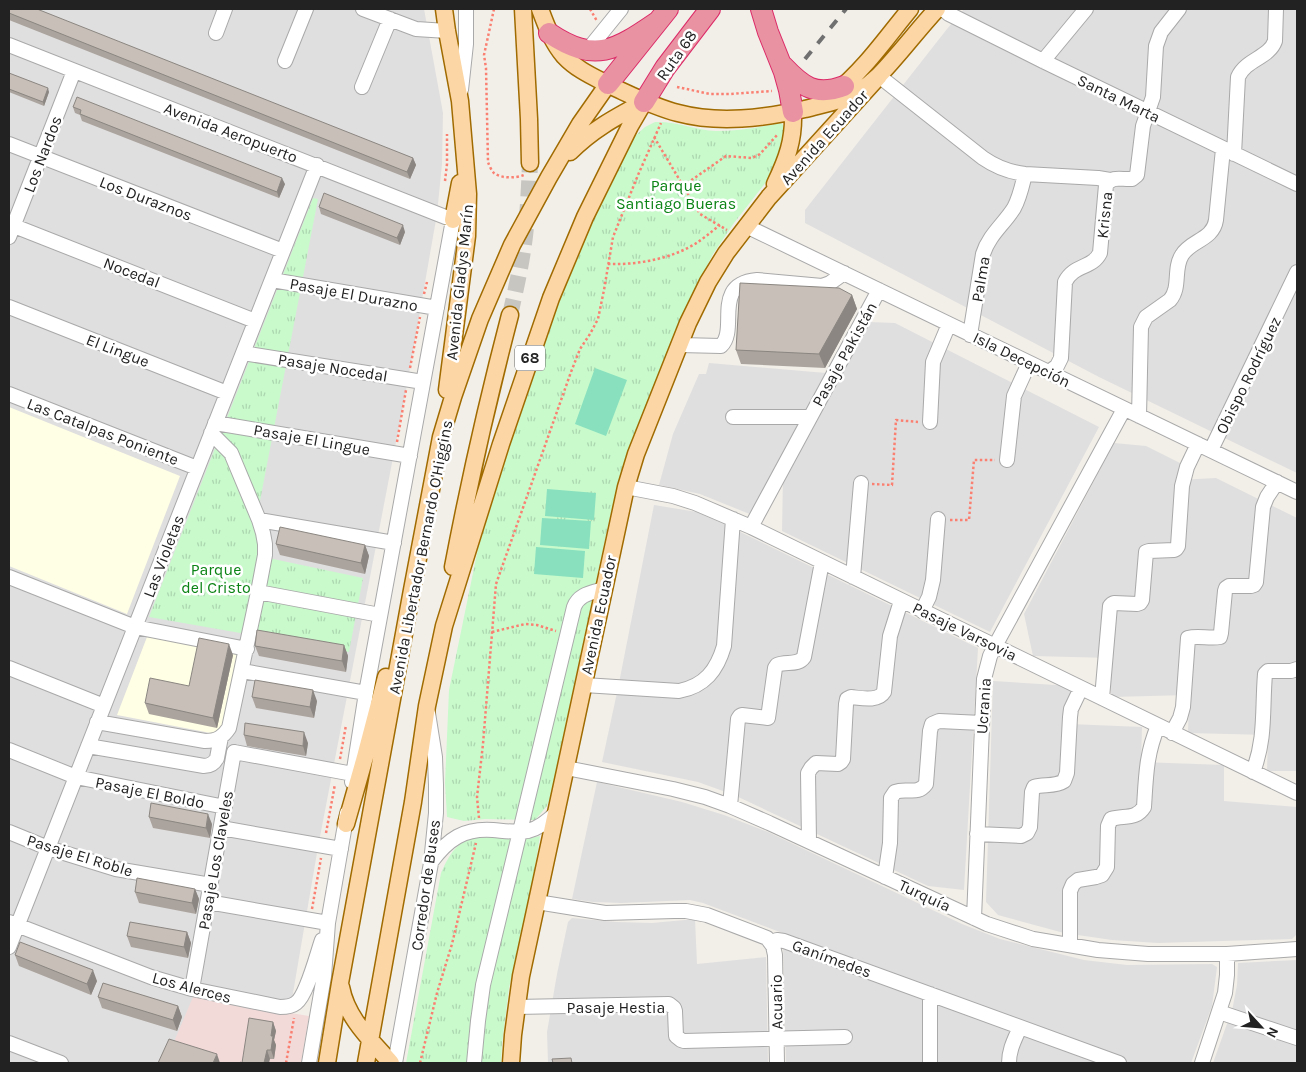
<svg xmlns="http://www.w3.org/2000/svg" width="1306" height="1072" font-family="Karla,sans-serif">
  <defs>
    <pattern id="park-tufts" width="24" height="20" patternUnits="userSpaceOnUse" patternTransform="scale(1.25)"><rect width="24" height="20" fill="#c8facc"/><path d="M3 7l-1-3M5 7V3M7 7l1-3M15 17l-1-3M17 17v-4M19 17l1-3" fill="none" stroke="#acd6af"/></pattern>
  </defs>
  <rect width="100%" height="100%" fill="#f2efe9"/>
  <path fill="#e0dfdf" d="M9,9H424L443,113L442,164L437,214L407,385L318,847L281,1063H9Z
    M964,9H1297V473L1099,377L805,223V210L947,29Z
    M869,322L895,323L1099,427L990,632L782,531L783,478Z
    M709,363L826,373L752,515L700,494L659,485L673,434L699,374H706Z
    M1114,443L1146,446L1182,464L1178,480L1216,478L1297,518V771H1267L1268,735L1188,733L1189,695L1111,697L1110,658L1033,656L1024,614Z
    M654,505L697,512L724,524L978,648L964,890L928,886L734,795L698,782L602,762L618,688Z
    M993,681L1071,686L1070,724L1142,727L1141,762L1224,765V801L1297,807L1296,935L1292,939L1158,943L1112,940L1064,933L998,915L986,902Z
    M597,782L682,802L724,815L768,832L962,924L1000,939L1084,960L1127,965L1212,964L1217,967L1212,1006L1191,1063H786L783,946L785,934L703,903L690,900L622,903L593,902L572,899Z
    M572,918L617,922L652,923L695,919L697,964L766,957L768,1063H548L547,1032L557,974L568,922Z
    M1297,960V1063H1213L1228,1021L1231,1016L1237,985L1238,963Z"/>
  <path fill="#f2dad9" d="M193,997L309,1016L301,1063H165Z"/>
  <path fill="#ffffe5" d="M9,407L180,476L127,614L9,566Z
    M147,637L237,653L222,730L216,734L117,715Z"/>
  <path fill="url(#park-tufts)" d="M655,122C676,121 695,130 716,131C738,131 760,127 781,123L783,125L784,131L781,149L772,172L767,181L734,223L713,254L680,319L628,455L619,481L609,521L556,770L550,798L547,806L535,820L485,819L464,821L447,817L445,783L449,690L482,529L548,325L594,214L635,136L645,127Z
    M313,198L318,199L259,506V556L363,578L349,652L149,617Z
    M487,836C507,838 520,841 540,836L531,892L509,988L502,1044L501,1063H406L441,873C452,849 459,838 487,836Z"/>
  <path fill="#88e0be" d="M595,368L627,380L606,436L575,424Z
    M547,489L596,493L594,520L545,516Z
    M542,518L591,521L589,549L540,545Z
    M536,547L585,551L583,578L534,574Z"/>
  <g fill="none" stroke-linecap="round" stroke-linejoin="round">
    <path stroke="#c8c6c1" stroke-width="16" stroke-dasharray="16 8" stroke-linecap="butt" d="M510,315C516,289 522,262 525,236C528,211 529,187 530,163"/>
    <defs>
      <path id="minor" d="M363,9L416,29L447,31
        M943,9L949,14L1043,61L1297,184
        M216,33L225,9
        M9,45L453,220L366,693L352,782
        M587,51L621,9
        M285,61L306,9
        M1043,61L1086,9
        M879,76L983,158C996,167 1009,172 1025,174L1098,178L1110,180
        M362,87L390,19
        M461,90L466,44V9
        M9,144L283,251
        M1234,154L1238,77C1246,59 1269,58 1275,41L1276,9
        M9,224L255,321
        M746,226L1297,492
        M9,237L74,71
        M272,280L437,308
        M9,307L227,393
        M970,335L983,254C989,235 1004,224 1014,208C1020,197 1022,186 1025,174
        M680,345L721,346C739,329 711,284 757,280L822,286L830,283L844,273
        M243,353L423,382
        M1049,372L1057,366L1061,358L1065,282C1074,264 1092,269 1100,253L1106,185C1113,175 1122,180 1132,179L1137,175L1143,126L1153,97L1156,46L1161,32L1179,9
        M9,394L197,468
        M1139,416L1141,327L1146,317L1170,300C1181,287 1173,269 1182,255C1191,240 1213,240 1216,220L1223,149
        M733,417H810
        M930,422L933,362L949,324
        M215,423L410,456
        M1211,450L1297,272
        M1007,460L1014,396L1029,363
        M626,487L673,496L695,503L751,527L1297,793
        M259,520L394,543
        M751,527L879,290
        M9,577L135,627L247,649
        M853,577L861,483
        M258,592L380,615
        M922,611L929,597L933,580L938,519
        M9,668L104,706
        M242,671L366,693
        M584,685L679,691C705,686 717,670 724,646L733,519
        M1102,698L1110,606L1112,604L1114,603L1137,604L1140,603L1142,600L1146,552L1149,551L1174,550L1176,549L1178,546L1182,486L1187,467L1198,444
        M97,722L205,741C217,741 223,737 229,728L258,592L265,555V544L263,533L259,520L231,453L211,433
        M1172,733L1180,718L1183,707L1188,638C1198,635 1209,639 1220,637L1221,633L1225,591L1226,588L1229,586H1251L1254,585L1256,582L1263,507L1267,497L1277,482
        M88,746L204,766C210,766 214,764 217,758L221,737
        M9,750L76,777L225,807
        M234,752L353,774
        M566,768L673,789L705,797L730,806L769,823L987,924L1033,939L1098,950L1148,954H1227L1297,949
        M1253,772C1266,738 1262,710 1265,674L1268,671H1291L1297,669
        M730,806L738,719L740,716L742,715L768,718L775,668L777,665C786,661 798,666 804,657L822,562
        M221,828L341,849
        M9,832L48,848L116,869L211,885
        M977,834L1021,836L1027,833L1030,827L1032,792L1034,787C1044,784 1055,787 1064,781L1067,773L1070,717L1071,709L1081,688
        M809,841L808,773L811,768L816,763L838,764L841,762L843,759L846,704L847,699L851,697C861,698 878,702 884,692L890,636L901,601
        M431,862C448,839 464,828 493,830C505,831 517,833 528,831C540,828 549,820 557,812
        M885,877L890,843L891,798L895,792C907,787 917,796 926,784L930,731L932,724L939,721L982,723
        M208,902L328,923
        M537,902L605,913L674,911H686L707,915L767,938L773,946L775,955L777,1063
        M974,918L984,679L990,656L995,646L1124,409
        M9,922L151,977L192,989L280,1007C285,1007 291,1007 296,1003C307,995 317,954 322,940
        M771,942L777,940L784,941L1119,1063
        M1070,945V891L1073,884L1078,880L1096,877L1102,875L1107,867L1108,826L1111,819C1124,815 1136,820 1144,807C1146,777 1146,754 1158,726
        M9,947L317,165
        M192,989L234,752
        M930,994V1063
        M516,1007L669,1004L674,1008L675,1011L676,1036L681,1040L684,1041L845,1037
        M1219,1012L1297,1038
        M9,1043L61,1063
        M309,1063L324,976L328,923L347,813
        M395,1063L431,863L436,813V785L435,757L428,713
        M474,1063L478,1021L483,985L574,607C579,594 591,593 604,589
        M1009,1063C1009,1049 1015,1039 1020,1027
        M1202,1063L1225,993L1227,975V954"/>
      <path id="major" d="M444,9L447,31L460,101L468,194L467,236L447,390
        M523,9L529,119L530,163
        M540,9C546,25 552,42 564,56C577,70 594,77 611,86C633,96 654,107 678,113C719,124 764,118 805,109C823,104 843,101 859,91C876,81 887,67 900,52C912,38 924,23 937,9
        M835,93C864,70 886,38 910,9
        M570,152C593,129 616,117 644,102
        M775,184C787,159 794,140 793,112
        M453,220L460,183
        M453,567C469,483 488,399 510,315
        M346,824L365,757L386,677
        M341,987C347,1019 371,1040 391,1063
        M327,1063L340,983L412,590L441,437L453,397L480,319L512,245L549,177L580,124L608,84
        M366,1063L413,802L427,706L444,626L501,444L551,298L585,217L630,126L644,102
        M511,1063L513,1035L521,976L626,487L636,454L688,323L708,282L726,253L769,197L879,76"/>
      <path id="highway" d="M761,9L768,32L784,72L789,90L793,112
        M549,33C595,64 616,50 657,22
        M783,66C802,86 815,97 844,86
        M608,84L668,9
        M644,102L665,68L710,9"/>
    </defs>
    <use href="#minor" stroke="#a9a9a9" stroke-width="16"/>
    <use href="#major" stroke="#a06b00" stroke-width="19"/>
    <use href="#highway" stroke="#dc2a67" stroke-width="22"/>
    <path stroke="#fa8072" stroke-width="2.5" stroke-dasharray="2.5 2.5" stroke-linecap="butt" d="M494,9L484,55L486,68L488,162C489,165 491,170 494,173C502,179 516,178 524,175
      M590,9L597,21
      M677,87L710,94H730L772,91
      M654,137L700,214L727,230
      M445,181L447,164V134
      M683,186L726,156L752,158L760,154L778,134
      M608,264C637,265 670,259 695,244C703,239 711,232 720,225
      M424,294L427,282
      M410,368L420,317
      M397,442L406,390
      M872,484L892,485L896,420L918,422
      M950,520H969L974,460H995
      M492,632L525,624L537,625L556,631
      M340,759L346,725
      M479,818L477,797L483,744L496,584L571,372L580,349L590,334L598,319L604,290L613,237L638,175L661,123
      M326,833L335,784
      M312,909L321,858
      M286,1063L294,1018
      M420,1063L437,993L452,944L476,843"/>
    <use href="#minor" stroke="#fff" stroke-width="14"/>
    <use href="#major" stroke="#fcd6a4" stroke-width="16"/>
    <use href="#highway" stroke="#e892a2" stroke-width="20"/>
    <path stroke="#707070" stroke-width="4" stroke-dasharray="10 10" stroke-linecap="butt" d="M805,59L846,9"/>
  </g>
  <path fill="#aba49e" d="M9,9L413,158L416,165L410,179L9,20Z
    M9,73L49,92L44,106L9,92Z
    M73,107L285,184L279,198L82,121L80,115L75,113Z
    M319,207L405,232L400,245L321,214Z
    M852,295L857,309L825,368L741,364L736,350Z
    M276,544L365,545L369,556L365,574L280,555Z
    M344,645L348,656L346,672L259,656L255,646Z
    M233,655L217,728L149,714L145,703L189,686Z
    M252,697L317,701L314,718L256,708Z
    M244,735L308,743L306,756L247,746Z
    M149,817L212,824L210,838L153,828Z
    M195,889L199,899L196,914L139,903L135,892Z
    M187,932L191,943L188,958L131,947L127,936Z
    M15,955L97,981L91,995L19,966Z
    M98,997L178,1006L182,1017L177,1031L102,1008Z
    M273,1022L276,1031L274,1040L276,1045L274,1059H270L242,1063Z"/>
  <path fill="#8b8681" d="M48,88L49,92L44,106L43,102Z
    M413,158L416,165L410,179L407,172Z
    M282,178L285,184L279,198L277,192Z
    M403,225L405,232L400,245L397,238Z
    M852,295L857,309L825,368L819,354Z
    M365,545L369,556L365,574L361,563Z
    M229,644L233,655L217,728L213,718Z
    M344,645L348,656L346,672L342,661Z
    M313,690L317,701L314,718L310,707Z
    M304,732L308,743L306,756L303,746Z
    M208,814L212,824L210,838L206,828Z
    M195,889L199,899L196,914L192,903Z
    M187,932L191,943L188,958L184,947Z
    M93,970L97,981L91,995L87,984Z
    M178,1006L182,1017L177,1031L173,1020Z
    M273,1022L276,1031L274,1040L276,1045L274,1059L271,1050V1036Z
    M267,1050L270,1059L269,1063H264Z
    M217,1054L220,1063H213Z"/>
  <path fill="#c7bfb8" stroke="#8b8681" d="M9,9H37L413,158L407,172L9,13Z
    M9,73L48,88L43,102L9,89Z
    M77,97L282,178L277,192L80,114L81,110L73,107Z
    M324,193L403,225L397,238L319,207Z
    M740,283L839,288L852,295L819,354L736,350Z
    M280,527L365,545L361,563L276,544Z
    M257,630L344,645L342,661L255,646Z
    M199,638L229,644L213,718L145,703L150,678L189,686Z
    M255,680L313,690L310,707L252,697Z
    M245,723L304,732L303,746L244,735Z
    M151,803L208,814L206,828L149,817Z
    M137,878L195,889L192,903L135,892Z
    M130,922L187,932L184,947L127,936Z
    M20,942L93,970L87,984L15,955Z
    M103,983L178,1006L173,1020L98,997Z
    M249,1018L273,1022L271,1036H273L271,1050H267L264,1063H240V1062L242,1063Z
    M169,1039L217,1054L213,1063H156L157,1062L158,1063Z
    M571,1058L572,1063H553L552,1059Z"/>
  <g text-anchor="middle" stroke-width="5" stroke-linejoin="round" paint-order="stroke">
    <rect fill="#fff" stroke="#646464" stroke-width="1" x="515" y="345.5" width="30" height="25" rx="4"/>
    <g font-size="15" font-weight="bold" fill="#222">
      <text x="530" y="363">68</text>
    </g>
    <g font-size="16" fill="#222" stroke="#fff">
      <text transform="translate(676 55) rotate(-55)" y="6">Ruta 68</text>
      <text transform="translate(1119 98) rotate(26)" y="6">Santa Marta</text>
      <text transform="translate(231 132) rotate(21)" y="6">Avenida Aeropuerto</text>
      <text transform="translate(824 137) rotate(-48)" y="6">Avenida Ecuador</text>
      <text transform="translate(42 154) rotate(-69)" y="6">Los Nardos</text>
      <text transform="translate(146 198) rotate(21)" y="6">Los Duraznos</text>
      <text transform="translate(1104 215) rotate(-84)" y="6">Krisna</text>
      <text transform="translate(132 272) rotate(21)" y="6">Nocedal</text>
      <text transform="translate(980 279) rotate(-80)" y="6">Palma</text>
      <text transform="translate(459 282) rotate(-84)" y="6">Avenida Gladys Marín</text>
      <text transform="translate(354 294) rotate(10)" y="6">Pasaje El Durazno</text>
      <text transform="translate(118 350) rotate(21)" y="6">El Lingue</text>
      <text transform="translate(844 354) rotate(-61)" y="6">Pasaje Pakistán</text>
      <text transform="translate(1022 359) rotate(26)" y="6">Isla Decepción</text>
      <text transform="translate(333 367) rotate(9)" y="6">Pasaje Nocedal</text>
      <text transform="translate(1248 375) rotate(-64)" y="6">Obispo Rodríguez</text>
      <text transform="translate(103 431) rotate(21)" y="6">Las Catalpas Poniente</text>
      <text transform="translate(312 439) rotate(10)" y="6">Pasaje El Lingue</text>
      <text transform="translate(163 556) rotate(-69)" y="6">Las Violetas</text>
      <text transform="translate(420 557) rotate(-79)" y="6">Avenida Libertador Bernardo O'Higgins</text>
      <text transform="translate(598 615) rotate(-78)" y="6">Avenida Ecuador</text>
      <text transform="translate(965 631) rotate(26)" y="6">Pasaje Varsovia</text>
      <text transform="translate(983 706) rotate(-86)" y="6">Ucrania</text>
      <text transform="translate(150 792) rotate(11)" y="6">Pasaje El Boldo</text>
      <text transform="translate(80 855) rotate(17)" y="6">Pasaje El Roble</text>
      <text transform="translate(215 860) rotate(-80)" y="6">Pasaje Los Claveles</text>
      <text transform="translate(425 885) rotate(-82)" y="6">Corredor de Buses</text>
      <text transform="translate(925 895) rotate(25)" y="6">Turquía</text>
      <text transform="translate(832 958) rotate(20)" y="6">Ganímedes</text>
      <text transform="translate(192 987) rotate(15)" y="6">Los Alerces</text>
      <text transform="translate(776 1002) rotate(-91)" y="6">Acuario</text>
      <text x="616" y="1013">Pasaje Hestia</text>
    </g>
    <g font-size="16" fill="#0c8416" stroke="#fff">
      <text x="676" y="191">Parque<tspan x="676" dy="18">Santiago Bueras</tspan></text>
      <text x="216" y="575">Parque<tspan x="216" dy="18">del Cristo</tspan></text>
    </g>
  </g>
  <rect width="1306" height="1072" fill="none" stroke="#222222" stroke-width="20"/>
  <g transform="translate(1261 1027) rotate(116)" stroke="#ffffff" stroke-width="4" paint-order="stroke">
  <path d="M0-4L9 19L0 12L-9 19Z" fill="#222222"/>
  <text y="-8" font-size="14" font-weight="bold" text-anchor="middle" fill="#222222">N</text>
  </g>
</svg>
